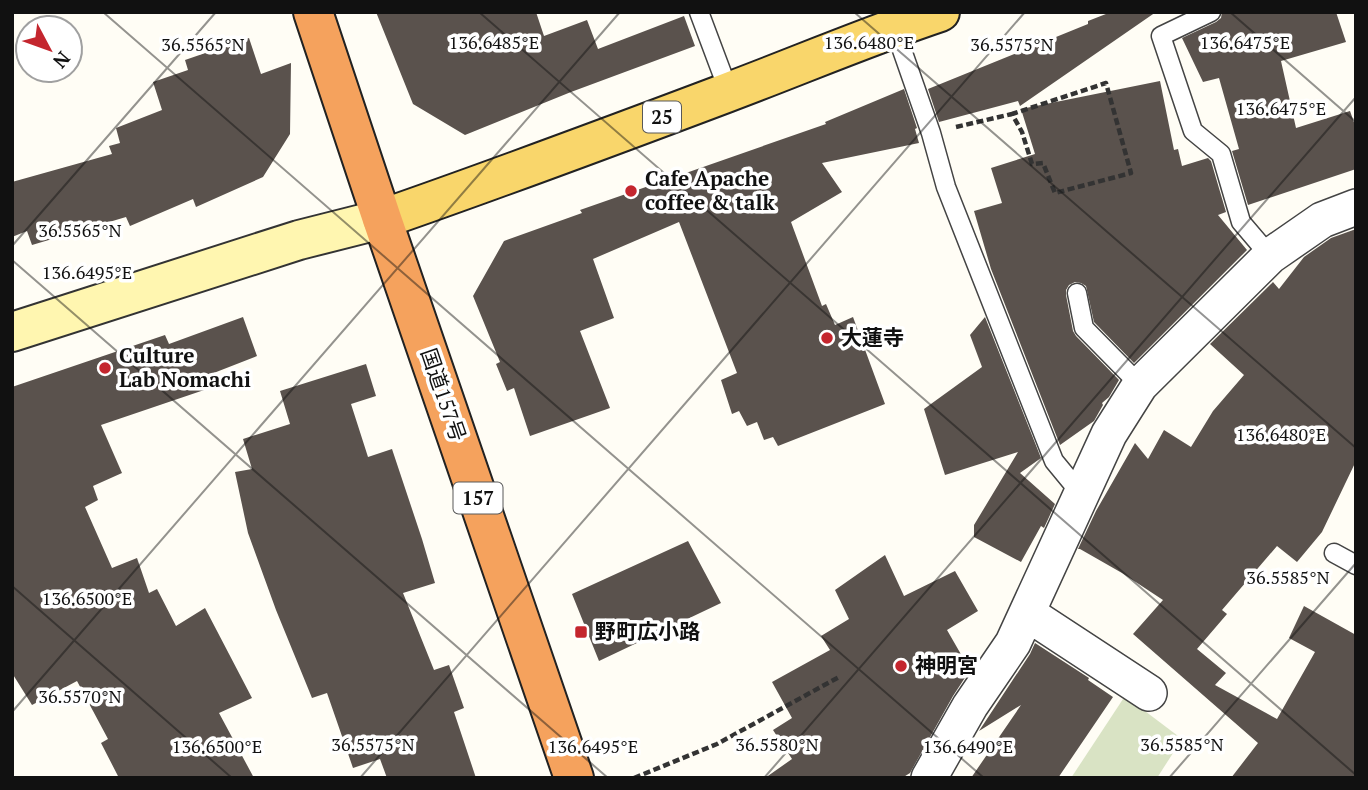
<svg xmlns="http://www.w3.org/2000/svg" width="1368" height="790" font-family="'PT Serif','Noto Sans JP',serif">
  <rect width="100%" height="100%" fill="#fffdf5"/>
  <path fill="#d9e3c4" d="M1125,696L1182,739L1157,778H1071Z"/>
  <path fill="#5a524d" d="M376,12H536L544,36L587,20L598,49L684,16L695,46L571,92L465,135L413,104Z
    M1111,12H1156L1020,106L1018,101L939,122L928,89L1088,24V21Z
    M1222,12H1336L1346,42L1281,61L1296,128L1350,111L1356,128V169L1248,205L1232,151L1239,149L1219,78L1203,82L1182,38L1216,22L1221,18Z
    M249,38L261,74L291,63L290,134L263,177L196,207L193,199L130,226L126,217L32,245L27,231L12,237V182L112,154L109,146L120,143L116,128L162,110L153,82L188,70L185,60Z
    M1160,81L1174,150L1178,149L1182,166L1208,158L1211,161L1226,212L1218,215L1247,250L1134,363L1094,322L1086,286L1081,283L1075,282L1069,285L1066,290V295L1073,331L1076,336L1119,380L1109,397L1102,403L1103,405L1094,421L1060,445L991,269L974,211L1002,203L991,168L1035,154L1021,109Z
    M904,89L917,128L915,129L919,143L822,163L842,192L791,222L822,306L826,304L835,325L853,317L885,404L778,446L773,437L764,440L757,422L747,426L739,411L732,414L721,380L737,373L679,222L593,259L614,318L580,331L610,408L530,436L514,388L507,391L496,364L500,362L473,296L504,241L582,213L580,210L826,124L825,122Z
    M1356,229V461L1322,532L1297,562L1277,546L1222,610L1227,614L1197,649L1226,673L1215,685L1277,719L1315,652L1289,638L1304,606L1356,635V778H1231L1258,743L1133,634L1163,600L1122,573L1080,549H1078L1096,511L1135,443L1148,459L1164,430L1191,447L1213,411L1244,375L1210,344L1273,282L1279,289L1304,257L1331,238Z
    M243,317L257,356L206,376L210,388L101,425L122,473L93,486L98,500L85,507L112,568L137,558L149,593L157,589L176,626L205,608L252,698L219,713L254,778H119L101,743L108,739L77,681L32,705L12,673V387L165,335L169,344Z
    M985,317L1041,458L1020,473L1055,504L1044,528L1041,526L1021,562L974,537V525L1018,452L945,475L924,409L982,367L970,335Z
    M366,364L376,396L351,404L368,457L392,449L422,539L435,583L403,593L434,670L449,665L464,708L454,712L476,778H387L380,759L353,768L327,693L312,698L276,610L248,533L235,472L252,469L243,439L290,424L280,391Z
    M688,541L721,603L599,661L572,594Z
    M885,555L904,596L955,571L978,611L947,630L970,670L953,696L910,773L902,778H765L792,759L773,730L792,718L772,682L830,650L821,636L849,619L835,590Z
    M1035,643L1089,678L1088,680L1113,697L1058,778H971L1021,705L979,731L1030,654Z"/>
  <g fill="none" stroke-linecap="round" stroke-linejoin="round">
    <defs>
      <path id="lane" d="M699,12L729,92
        M1211,12L1161,36L1193,131L1221,154L1241,222L1270,256
        M894,27L931,133L946,187L1054,461L1082,495
        M1077,293L1084,328L1140,385
        M1334,553L1356,565"/>
      <path id="street" d="M1027,613L1149,693
        M929,778L970,706L1013,643L1109,434L1140,385L1270,256L1322,220L1356,207"/>
      <path id="secondary" d="M12,332L299,240L382,219"/>
      <path id="primary" d="M382,219C497,179 612,136 726,93C798,66 868,36 940,12"/>
      <path id="highway" d="M313,12L382,219L574,778"/>
    </defs>
    <use href="#lane" stroke="#444" stroke-width="21"/>
    <use href="#street" stroke="#444" stroke-width="38"/>
    <use href="#secondary" stroke="#333" stroke-width="42"/>
    <use href="#primary" stroke="#222" stroke-width="42"/>
    <use href="#highway" stroke="#222" stroke-width="42"/>
    <path stroke="#333" stroke-width="4.5" stroke-dasharray="7 3.5" stroke-linecap="butt" d="M956,127L1012,114L1022,132L1032,164L1043,163L1055,193L1131,173L1106,83L1012,114
      M634,778L717,744L839,677"/>
    <use href="#lane" stroke="#fff" stroke-width="18"/>
    <use href="#street" stroke="#fff" stroke-width="35"/>
    <use href="#secondary" stroke="#fff6b0" stroke-width="38"/>
    <use href="#primary" stroke="#f9d66b" stroke-width="38"/>
    <use href="#highway" stroke="#f5a25d" stroke-width="38"/>
  </g>
  <path fill="none" stroke="#111" stroke-width="2" stroke-opacity="0.45" d="M103,12L984,778M479,12L1356,775M854,12L1356,448M1230,12L1356,122M12,246L216,12M12,260L608,778M12,586L232,778M12,712L620,12M360,778L1025,12M764,778L1356,97M1169,778L1356,563"/>
  <g fill="#c4262e" stroke="#fff" stroke-width="2.5">
    <circle cx="631" cy="191" r="7"/>
    <circle cx="827" cy="338" r="7"/>
    <circle cx="105" cy="368" r="7"/>
    <rect x="574" y="625" width="14" height="14" rx="3.5"/>
    <circle cx="901" cy="666" r="7"/>
  </g>
  <g text-anchor="middle" stroke-width="7" stroke-linejoin="round" paint-order="stroke">
    <g fill="#fff" stroke="#585858" stroke-width="2">
      <rect x="643" y="101.5" width="38" height="31" rx="5"/>
      <rect x="453.5" y="482.5" width="49" height="31" rx="5"/>
    </g>
    <g font-size="19" font-weight="bold" fill="#111">
      <text x="662" y="124">25</text>
      <text x="478" y="505">157</text>
    </g>
    <g font-size="21" font-weight="bold" fill="#111" stroke="#fff" text-anchor="start">
      <text x="645" y="186">Cafe Apache<tspan x="645" dy="24">coffee &amp; talk</tspan></text>
      <text x="841" y="345">大蓮寺</text>
      <text x="119" y="363">Culture<tspan x="119" dy="24">Lab Nomachi</tspan></text>
      <text x="595" y="639">野町広小路</text>
      <text x="915" y="673">神明宮</text>
    </g>
    <g font-size="21" fill="#111" stroke="#fff">
      <text transform="translate(443 395) rotate(71)" y="7">国道157号</text>
    </g>
  </g>
  <g font-size="18" text-anchor="middle" fill="#111" stroke="#fff" stroke-width="7" stroke-linejoin="round" paint-order="stroke">
    <text x="1245" y="49">136.6475°E</text>
    <text x="494" y="49">136.6485°E</text>
    <text x="869" y="49">136.6480°E</text>
    <text x="203" y="51">36.5565°N</text>
    <text x="1012" y="51">36.5575°N</text>
    <text x="1281" y="115">136.6475°E</text>
    <text x="80" y="237">36.5565°N</text>
    <text x="87" y="279">136.6495°E</text>
    <text x="1281" y="441">136.6480°E</text>
    <text x="1288" y="584">36.5585°N</text>
    <text x="87" y="605">136.6500°E</text>
    <text x="80" y="703">36.5570°N</text>
    <text x="373" y="751">36.5575°N</text>
    <text x="777" y="751">36.5580°N</text>
    <text x="1182" y="751">36.5585°N</text>
    <text x="217" y="753">136.6500°E</text>
    <text x="593" y="753">136.6495°E</text>
    <text x="968" y="753">136.6490°E</text>
  </g>
  <rect width="1368" height="790" fill="none" stroke="#111111" stroke-width="28"/>
  <g transform="translate(49 49) rotate(131)"><circle r="33" fill="#ffffff" stroke="#a0a0a0" stroke-width="2"/>
  <path d="M0-5L12 26L0 18L-12 26Z" fill="#c4262e"/>
  <text y="-10" font-size="19" font-weight="bold" text-anchor="middle" fill="#111111">N</text>
  </g>
</svg>
